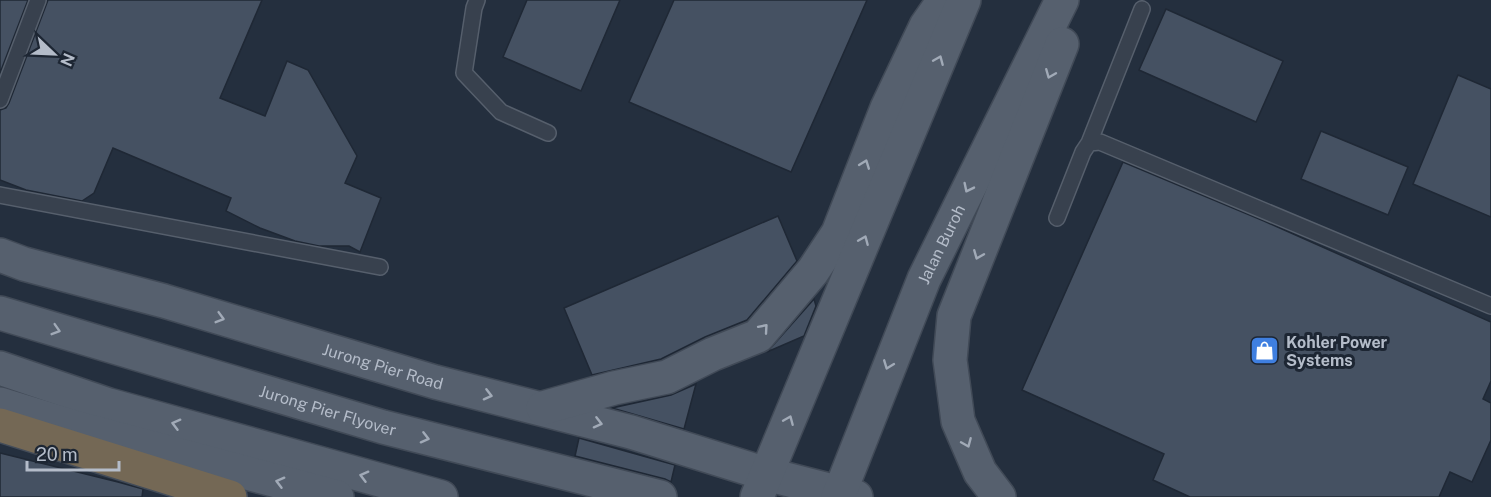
<svg xmlns="http://www.w3.org/2000/svg" width="1491" height="497" font-family="'Public Sans',sans-serif">
  <rect width="100%" height="100%" fill="#242f3e"/>
  <path fill="#455162" stroke="#1f2835" stroke-width="1.5" d="M0,0H28L0,73Z
    M48,0H262L220,98L265,116L287,61L308,70L357,156L345,183L381,198L360,252L349,246H319L295,241L260,228L226,211L231,198L113,148L94,193L82,201L26,190L0,180V110L6,108L9,103Z
    M527,0H620L581,91L503,57Z
    M674,0H867L791,172L629,102Z
    M1166,9L1283,61L1256,122L1139,70Z
    M1458,75L1491,89V217L1413,184Z
    M1321,131L1408,167L1388,215L1301,179Z
    M1123,162L1264,221L1491,322V381L1483,399L1491,403V440L1472,482L1450,472L1439,497H1190L1153,480L1164,454L1022,390Z
    M778,216L797,261L747,320L705,337L661,359L592,375L564,308Z
    M814,299L816,306L804,336L767,352Z
    M696,384L684,429L612,408L671,395Z
    M579,438L675,465L671,482L665,479L575,456Z
    M0,453L118,482L143,489L142,497H0Z"/>
  <g fill="none" stroke-linecap="round" stroke-linejoin="round">
    <defs>
      <path id="lane" d="M477,0L474,8L464,73L501,112L548,133
        M0,100L38,0
        M1089,143L1142,9
        M0,195L380,267
        M1057,218L1083,152L1089,143L1100,142L1491,306"/>
      <g id="primary">
        <path id="s1" d="M0,255L24,264L164,301L435,382L631,432L766,474L856,497"/>
        <path id="s2" d="M0,313L383,427L660,497"/>
        <path d="M0,368L109,405L441,497"/>
        <path d="M0,404L78,428L337,497"/>
        <path d="M543,408L614,388L667,377L713,354L758,336L813,271L838,233L887,108L926,26L944,0"/>
        <path d="M757,497L964,0"/>
        <path id="s3" d="M838,497L924,279L1062,0"/>
        <path d="M999,497L980,472L958,421L950,360L954,316L1062,44"/>
      </g>
      <path id="highway" d="M0,425L230,497"/>
    </defs>
    <use href="#lane" stroke="#565f6c" stroke-width="18"/>
    <use href="#primary" stroke="#414a57" stroke-width="36"/>
    <use href="#highway" stroke="#434c59" stroke-width="36"/>
    <use href="#lane" stroke="#38414e" stroke-width="15"/>
    <use href="#primary" stroke="#56606e" stroke-width="33"/>
    <use href="#highway" stroke="#746855" stroke-width="33"/>
  </g>
  <defs><path id="oneway-chevron" d="M-2-3.5L2.5 0L-2 3.5" fill="none" stroke-width="1.6" stroke-linecap="round" stroke-linejoin="round" transform="scale(1.5)"/></defs>
  <g stroke="#a1aab7">
    <use href="#oneway-chevron" transform="translate(939 60) rotate(-67)"/>
    <use href="#oneway-chevron" transform="translate(1050 74) rotate(112)"/>
    <use href="#oneway-chevron" transform="translate(865 164) rotate(-69)"/>
    <use href="#oneway-chevron" transform="translate(968 188) rotate(116)"/>
    <use href="#oneway-chevron" transform="translate(864 240) rotate(-67)"/>
    <use href="#oneway-chevron" transform="translate(978 255) rotate(112)"/>
    <use href="#oneway-chevron" transform="translate(220 318) rotate(16)"/>
    <use href="#oneway-chevron" transform="translate(764 328) rotate(-49)"/>
    <use href="#oneway-chevron" transform="translate(56 330) rotate(17)"/>
    <use href="#oneway-chevron" transform="translate(888 365) rotate(111)"/>
    <use href="#oneway-chevron" transform="translate(488 395) rotate(14)"/>
    <use href="#oneway-chevron" transform="translate(789 420) rotate(-67)"/>
    <use href="#oneway-chevron" transform="translate(598 423) rotate(14)"/>
    <use href="#oneway-chevron" transform="translate(176 424) rotate(-165)"/>
    <use href="#oneway-chevron" transform="translate(425 438) rotate(14)"/>
    <use href="#oneway-chevron" transform="translate(967 443) rotate(67)"/>
    <use href="#oneway-chevron" transform="translate(364 476) rotate(-165)"/>
    <use href="#oneway-chevron" transform="translate(280 482) rotate(-165)"/>
  </g>
  <defs>
    <symbol id="shop-square" viewBox="-11 -11 22 22"><rect x="-9" y="-9" width="18" height="18" rx="4" fill="#3f7fe0" stroke="#1d2633"/><path d="M-5-2.5h2.3a2.7 3.5 0 0 1 5.4 0H5L5.5 6h-11ZM-1.5-2.5h3a1.5 2.3 0 0 0-3 0Z" fill="#fff"/></symbol>
  </defs>
  <g fill-rule="evenodd">
    <use href="#shop-square" x="1248" y="334" width="33" height="33"/>
  </g>
  <g text-anchor="middle" stroke-width="6" stroke-linejoin="round" paint-order="stroke">
    <g font-size="16" fill="#b4bcc9" stroke="#1d2633">
      <text dy="6" stroke="none"><textPath href="#s3" startOffset="273">Jalan Buroh</textPath></text>
      <text dy="6" stroke="none"><textPath href="#s1" startOffset="399">Jurong Pier Road</textPath></text>
      <text dy="6" stroke="none"><textPath href="#s2" startOffset="342">Jurong Pier Flyover</textPath></text>
    </g>
    <g font-size="16" font-weight="bold" fill="#b4bcc9" stroke="#1d2633" text-anchor="start">
      <text x="1286" y="348">Kohler Power<tspan x="1286" dy="18">Systems</tspan></text>
    </g>
  </g>
  <g transform="translate(54 54) rotate(113)" stroke="#1d2633" stroke-width="4.5" paint-order="stroke">
  <path d="M0-4.5L10 22L0 15L-10 22Z" fill="#b4bcc9"/>
  <text y="-9" font-size="16" font-weight="bold" text-anchor="middle" fill="#b4bcc9">N</text>
  </g>
  <path d="M27 461v9h92v-9" fill="none" stroke="#b4bcc9" stroke-width="3"/>
  <text x="36" y="461" font-size="18" fill="#b4bcc9" stroke="#1d2633" stroke-width="4.5" paint-order="stroke">20 m</text>
</svg>
